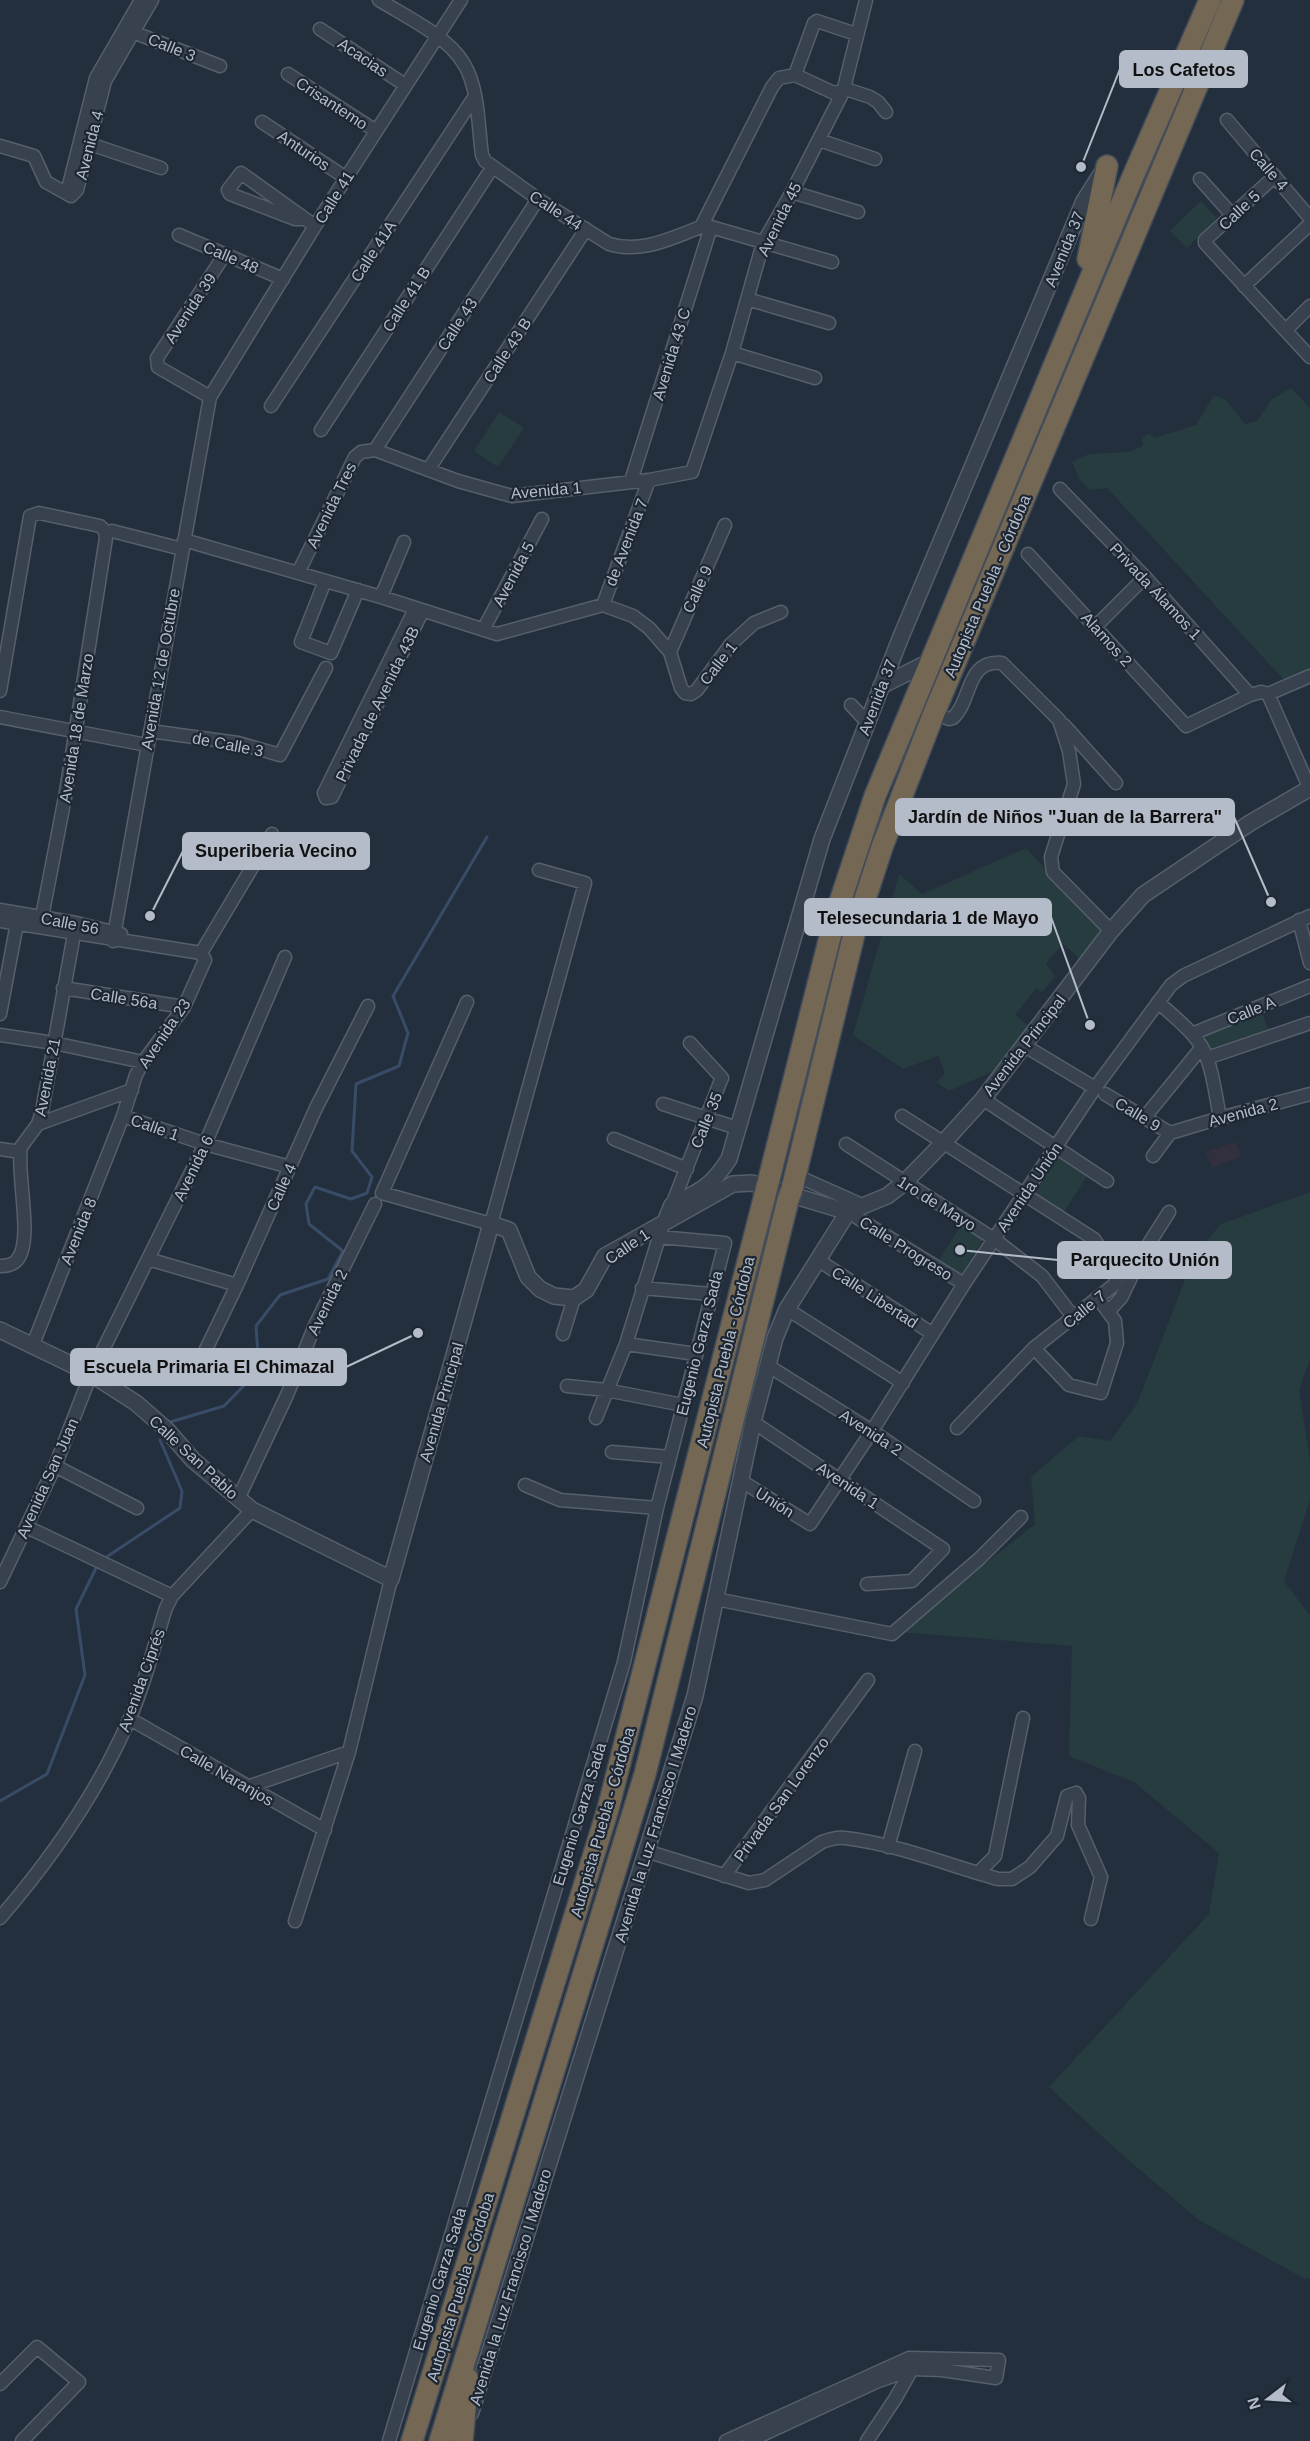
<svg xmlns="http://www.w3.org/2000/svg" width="1310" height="2441" font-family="Arial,sans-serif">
  <rect width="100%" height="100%" fill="#242f3e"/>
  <path fill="#32303f" d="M1236,1142L1241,1157L1212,1167L1206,1152Z"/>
  <path fill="#263c3f" d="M1201,201L1217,218L1187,248L1170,231Z
    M1291,388L1310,408V670L1285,681L1107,488L1090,490L1079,479L1072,462L1089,454L1128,452L1143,446L1142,438L1149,433L1154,438L1196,425L1214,395L1226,400L1245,424L1257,421L1272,399Z
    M499,412L524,428L498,467L474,451Z
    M1026,848L1104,931L1082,961L1063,944L1046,963L1055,977L1042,992L1036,988L1015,1015L1030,1027L998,1069L949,1091L936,1082L945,1073L938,1056L903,1069L853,1035L899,874L922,894Z
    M1261,1010L1269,1032L1212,1052L1200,1033Z
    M1059,1154L1089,1173L1064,1212L1035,1193Z
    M1310,1192V1359L1299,1390L1310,1461V1499L1284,1581L1310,1616V2278L1305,2279L1199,2220L1119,2152L1049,2087L1209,1914L1219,1853L1134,1782L1069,1756L1072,1646L900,1632L1035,1524L1031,1477L1079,1436L1110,1441L1137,1404L1195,1254L1221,1224Z
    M961,1225L983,1239L960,1276L938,1262Z"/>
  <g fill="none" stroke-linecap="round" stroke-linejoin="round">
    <path stroke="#394c67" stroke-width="3" d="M167,1423L224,1406L259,1370L256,1326L280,1295L328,1279L343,1251L309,1224L306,1204L315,1187L351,1199L367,1193L372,1177L352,1151L356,1084L399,1066L408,1033L393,996L487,837
      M102,1560L180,1508L182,1491L160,1440
      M0,1801L47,1774L85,1675L76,1609L98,1564"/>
    <defs>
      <path id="minor" d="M141,0L96,78L68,189L71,196L77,190L105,81L152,0
        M379,0C405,16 449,37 464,64C479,89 478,126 482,155L485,161L538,199L609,244C642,254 671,238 701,227H711L832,262
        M125,29L220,66
        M320,29L405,85
        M288,74L376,131
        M795,75L834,93L849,90L870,97L878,102L886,112
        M795,75L814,23L817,21L856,34
        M1227,120L1310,218
        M262,122L346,178
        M819,140L875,159
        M84,142L161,168
        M0,146L34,156L46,182L71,196
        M1275,176L1205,240V243L1310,357
        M1200,179L1233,216
        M792,192L858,212
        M305,219H295L230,194L228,190L241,173L315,226
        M701,227L772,87L779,78L795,75
        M179,235L283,279
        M1244,286L1310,224
        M747,299L829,323
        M1286,330L1310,306
        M732,353L815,378
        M210,397L158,367L157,358L225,254
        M271,406L475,96
        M321,430L492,168
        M375,450L538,199
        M428,470L586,229
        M631,481L711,227
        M1060,489L1145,577L1250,695
        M112,531L182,549
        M184,540L381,597L497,634L603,605L633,616L649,628L670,652L681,688L685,693L691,694L697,690L731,644L754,623L781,612
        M1028,554L1186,726L1250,695L1261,692L1268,694L1310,676
        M298,573L355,457L361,452L375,450L458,481L512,496L649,480L692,472L732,353L763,243L792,192L843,92L866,0
        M325,581L301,642L331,653L358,590
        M381,597L404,542
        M603,605L649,480
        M415,609L324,793L326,798L332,797L422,612
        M1096,626L1145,577
        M483,630L542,519
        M670,652L725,525
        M0,691L30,516L39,513L100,526L105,531L106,538L66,792L42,917
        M1268,694L1310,789
        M851,705L867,722
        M934,713L949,719L953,718C973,699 965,660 1002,663L1059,720L1069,751L1074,784L1051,857L1053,872L1111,931
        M0,717L147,745
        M1064,725L1116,783
        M150,731L238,743L280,755L326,668
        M0,910L76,923L121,934
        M1299,920L1310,963
        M0,921L201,953
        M113,941L210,397L315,226L461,0
        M201,953L272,834
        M63,988L184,1007
        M467,1002L382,1193L491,1224L585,883L539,870
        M1158,1002C1175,1018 1199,1035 1207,1058C1214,1077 1216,1098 1220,1118
        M0,1014L18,918
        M1192,1034L1310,986
        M0,1035L54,1043L143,1062
        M1025,1046L1095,1088
        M1207,1058L1310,1023
        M1105,1094L1170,1133
        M983,1099L1107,1181
        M663,1104L737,1128
        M123,1116L205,1144L290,1167
        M902,1116L1094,1239L1115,1271L1117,1278L1114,1285L1034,1348L957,1428
        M1145,1117L1202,1047
        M38,1124L132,1090
        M614,1139L687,1169
        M846,1144L994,1239L1042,1276L1074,1318
        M0,1149L20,1152
        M1153,1156L1170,1133L1220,1118L1310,1094
        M795,1175L862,1205
        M672,1205L721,1080L722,1078L690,1043
        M848,1212L964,1284
        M148,1259L237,1285
        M818,1260L933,1334
        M0,1266C6,1266 13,1265 17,1260C34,1241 16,1174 21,1147L38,1124L42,1111L76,923
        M642,1288L711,1294
        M787,1309L903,1383
        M1108,1312L1121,1298L1143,1253L1169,1212
        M563,1334L574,1298
        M626,1344L696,1354
        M32,1347L123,1116L136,1075L143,1062L184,1007L205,960L201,953
        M1034,1348L1069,1385L1101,1393L1117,1343L1115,1321L1098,1298
        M767,1365L872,1431L974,1501
        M196,1370L237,1285L316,1108L368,1006
        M567,1386L606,1390L683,1405
        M596,1418L626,1344L661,1231
        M753,1422L943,1549L912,1581L867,1584
        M612,1452L670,1457
        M55,1466L137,1508
        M740,1480L810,1524L872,1431L964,1284L1095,1088L1171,985L1183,976L1310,916
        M525,1485L560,1500L657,1508
        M238,1499L287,1395L315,1325L375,1204
        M27,1527L172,1596
        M0,1582L55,1466L91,1374L205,1144L285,957
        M716,1599L892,1634L979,1559L1021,1517
        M130,1719L325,1830
        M247,1787L349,1752
        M888,1847L915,1751
        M646,1851L749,1883L765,1880L822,1842C830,1839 837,1837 845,1838C896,1844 948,1865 998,1879H1012L1030,1867L1057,1836L1067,1796L1076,1793L1079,1798L1078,1825L1101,1877L1091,1919
        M978,1873L995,1856L1023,1718
        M724,1876L868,1680
        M0,1918C52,1858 97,1793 129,1720C145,1685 154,1645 166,1608L172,1596L252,1510
        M295,1921L349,1752L391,1579
        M0,2384L37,2347L79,2382L22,2441
        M389,2441L624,1662L657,1508L725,1243L659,1237
        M726,2441L909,2358L999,2360L996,2378L942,2370L912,2369L876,2382L749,2441
        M867,2441L895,2399L912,2369L911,2365"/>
      <path id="tertiary" d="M881,686L929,662
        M848,1212L887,1196L904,1183L944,1142L983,1099L1111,931L1143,895L1250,823L1310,788
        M665,1222L672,1205C701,1191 711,1187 729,1159L822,839L900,639L1084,201L1103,171
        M0,1330L91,1374L136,1403L167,1430L193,1460L252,1510L391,1579L491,1224L509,1230L528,1277L540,1289L554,1296L574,1298L586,1290L605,1256L733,1184L752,1183L848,1212
        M471,2412L695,1696L753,1422L775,1338L787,1309L848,1212"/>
      <path id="motorway" d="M1088,259L1107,166
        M768,1183L835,917L875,796L1131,181L1210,0
        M792,1189L855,930L882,847L934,713L1233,0
        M412,2441L608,1809L765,1195
        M440,2441L645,1774L788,1200
        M462,2441L468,2379"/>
    </defs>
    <use href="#minor" stroke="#565f6c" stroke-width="15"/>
    <use href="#tertiary" stroke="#565f6c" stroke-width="18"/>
    <use href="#motorway" stroke="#434c59" stroke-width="24"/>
    <use href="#minor" stroke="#38414e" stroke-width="12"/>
    <use href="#tertiary" stroke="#38414e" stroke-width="15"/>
    <use href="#motorway" stroke="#746855" stroke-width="21"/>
    <defs>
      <path id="motorway-bridge" d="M765,1195L768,1183
        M788,1200L792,1189"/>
    </defs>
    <use href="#motorway-bridge" stroke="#434c59" stroke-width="24" stroke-linecap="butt"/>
    <use href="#motorway-bridge" stroke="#746855" stroke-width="21"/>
  </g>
  <g text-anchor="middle" stroke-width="4.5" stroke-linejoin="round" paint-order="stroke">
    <g font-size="16" fill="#b4bcc9" stroke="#1d2633">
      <text transform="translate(172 47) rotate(22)" y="6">Calle 3</text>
      <text transform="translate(363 57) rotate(34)" y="6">Acacias</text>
      <text transform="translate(332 103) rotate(33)" y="6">Crisantemo</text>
      <text transform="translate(89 145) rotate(-76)" y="6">Avenida 4</text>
      <text transform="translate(304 150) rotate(34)" y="6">Anturios</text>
      <text transform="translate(1269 169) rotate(49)" y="6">Calle 4</text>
      <text transform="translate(334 197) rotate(-58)" y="6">Calle 41</text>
      <text transform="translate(556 210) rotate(33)" y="6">Calle 44</text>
      <text transform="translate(1239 210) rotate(-43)" y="6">Calle 5</text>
      <text transform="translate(779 219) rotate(-64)" y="6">Avenida 45</text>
      <text transform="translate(1064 249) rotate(-68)" y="6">Avenida 37</text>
      <text transform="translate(373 251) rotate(-57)" y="6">Calle 41A</text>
      <text transform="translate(231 257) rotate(23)" y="6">Calle 48</text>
      <text transform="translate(406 299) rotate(-57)" y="6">Calle 41 B</text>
      <text transform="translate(190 308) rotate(-57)" y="6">Avenida 39</text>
      <text transform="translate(457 324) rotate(-57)" y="6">Calle 43</text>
      <text transform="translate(507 350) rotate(-57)" y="6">Calle 43 B</text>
      <text transform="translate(671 354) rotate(-73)" y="6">Avenida 43 C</text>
      <text transform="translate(546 490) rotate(-5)" y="6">Avenida 1</text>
      <text transform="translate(331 505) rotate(-64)" y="6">Avenida Tres</text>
      <text transform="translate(626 542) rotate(-69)" y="6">de Avenida 7</text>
      <text transform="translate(513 574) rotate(-62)" y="6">Avenida 5</text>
      <text transform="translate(987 586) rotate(-67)" y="6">Autopista Puebla - Córdoba</text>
      <text transform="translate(697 589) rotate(-66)" y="6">Calle 9</text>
      <text transform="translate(1156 591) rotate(47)" y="6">Privada Álamos 1</text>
      <text transform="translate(1107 639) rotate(48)" y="6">Alamos 2</text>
      <text transform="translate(718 663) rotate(-52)" y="6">Calle 1</text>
      <text transform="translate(160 669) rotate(-80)" y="6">Avenida 12 de Octubre</text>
      <text transform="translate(877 697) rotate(-69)" y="6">Avenida 37</text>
      <text transform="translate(377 704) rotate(-64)" y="6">Privada de Avenida 43B</text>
      <text transform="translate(76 728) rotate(-81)" y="6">Avenida 18 de Marzo</text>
      <text transform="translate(228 744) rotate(11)" y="6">de Calle 3</text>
      <text transform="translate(70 923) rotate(11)" y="6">Calle 56</text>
      <text transform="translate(124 998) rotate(9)" y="6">Calle 56a</text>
      <text transform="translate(1251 1010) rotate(-22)" y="6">Calle A</text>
      <text transform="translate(164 1033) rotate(-56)" y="6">Avenida 23</text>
      <text transform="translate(1024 1045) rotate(-52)" y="6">Avenida Principal</text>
      <text transform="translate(47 1077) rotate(-79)" y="6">Avenida 21</text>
      <text transform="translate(1243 1112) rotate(-15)" y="6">Avenida 2</text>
      <text transform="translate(1138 1114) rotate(31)" y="6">Calle 9</text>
      <text transform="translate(706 1120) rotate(-68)" y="6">Calle 35</text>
      <text transform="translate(155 1127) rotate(19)" y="6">Calle 1</text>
      <text transform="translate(193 1168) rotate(-64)" y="6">Avenida 6</text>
      <text transform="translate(281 1187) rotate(-66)" y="6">Calle 4</text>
      <text transform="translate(1029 1187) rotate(-56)" y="6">Avenida Unión</text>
      <text transform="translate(937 1203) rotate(32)" y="6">1ro de Mayo</text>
      <text transform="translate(78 1231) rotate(-68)" y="6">Avenida 8</text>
      <text transform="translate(627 1246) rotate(-34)" y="6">Calle 1</text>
      <text transform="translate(906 1248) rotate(32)" y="6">Calle Progreso</text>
      <text transform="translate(875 1297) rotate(33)" y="6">Calle Libertad</text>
      <text transform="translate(327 1302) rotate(-64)" y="6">Avenida 2</text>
      <text transform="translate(1084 1309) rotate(-39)" y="6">Calle 7</text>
      <text transform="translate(699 1343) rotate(-76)" y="6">Eugenio Garza Sada</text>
      <text transform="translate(725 1352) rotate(-76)" y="6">Autopista Puebla - Córdoba</text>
      <text transform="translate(441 1402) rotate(-74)" y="6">Avenida Principal</text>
      <text transform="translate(871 1432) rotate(33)" y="6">Avenida 2</text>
      <text transform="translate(194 1457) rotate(43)" y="6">Calle San Pablo</text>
      <text transform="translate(47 1478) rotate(-66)" y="6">Avenida San Juan</text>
      <text transform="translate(848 1485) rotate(34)" y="6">Avenida 1</text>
      <text transform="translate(775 1502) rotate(32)" y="6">Unión</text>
      <text transform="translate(141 1680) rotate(-70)" y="6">Avenida Ciprés</text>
      <text transform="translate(227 1775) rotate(30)" y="6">Calle Naranjos</text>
      <text transform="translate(781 1799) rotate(-54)" y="6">Privada San Lorenzo</text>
      <text transform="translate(579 1814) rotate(-73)" y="6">Eugenio Garza Sada</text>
      <text transform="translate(602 1822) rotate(-74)" y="6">Autopista Puebla - Córdoba</text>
      <text transform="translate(655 1824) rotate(-73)" y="6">Avenida la Luz Francisco I Madero</text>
      <text transform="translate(439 2279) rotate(-73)" y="6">Eugenio Garza Sada</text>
      <text transform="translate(460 2287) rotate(-73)" y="6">Autopista Puebla - Córdoba</text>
      <text transform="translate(510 2287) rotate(-73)" y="6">Avenida la Luz Francisco I Madero</text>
    </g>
  </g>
  <path fill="none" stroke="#b4bcc9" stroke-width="2" d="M1081 167L1120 69M1271 902L1234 817M150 916L183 851M1090 1025L1051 917M960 1250L1058 1260M418 1333L346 1367"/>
  <g fill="#b4bcc9" stroke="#1d2633" stroke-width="2">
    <circle cx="1081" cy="167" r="6"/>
    <circle cx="1271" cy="902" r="6"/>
    <circle cx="150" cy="916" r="6"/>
    <circle cx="1090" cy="1025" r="6"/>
    <circle cx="960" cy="1250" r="6"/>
    <circle cx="418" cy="1333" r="6"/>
  </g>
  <g fill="#b4bcc9" stroke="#b4bcc9" stroke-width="2">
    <rect x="1120" y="51" width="127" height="36" rx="6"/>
    <rect x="896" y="799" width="338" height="36" rx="6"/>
    <rect x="183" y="833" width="186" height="36" rx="6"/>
    <rect x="805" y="899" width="246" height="36" rx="6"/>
    <rect x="1058" y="1242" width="173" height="36" rx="6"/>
    <rect x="71" y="1349" width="275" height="36" rx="6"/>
  </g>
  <g font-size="18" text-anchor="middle" font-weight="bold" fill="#111">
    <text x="1184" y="76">Los Cafetos</text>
    <text x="1065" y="823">Jardín de Niños "Juan de la Barrera"</text>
    <text x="276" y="857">Superiberia Vecino</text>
    <text x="928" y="924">Telesecundaria 1 de Mayo</text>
    <text x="1145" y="1266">Parquecito Unión</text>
    <text x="209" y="1373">Escuela Primaria El Chimazal</text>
  </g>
  <g transform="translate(1268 2399) rotate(253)" stroke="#1d2633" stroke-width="4.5" paint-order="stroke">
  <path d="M0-4.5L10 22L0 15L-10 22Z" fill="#b4bcc9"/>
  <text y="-9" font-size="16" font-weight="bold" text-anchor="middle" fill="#b4bcc9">N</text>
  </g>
</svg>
